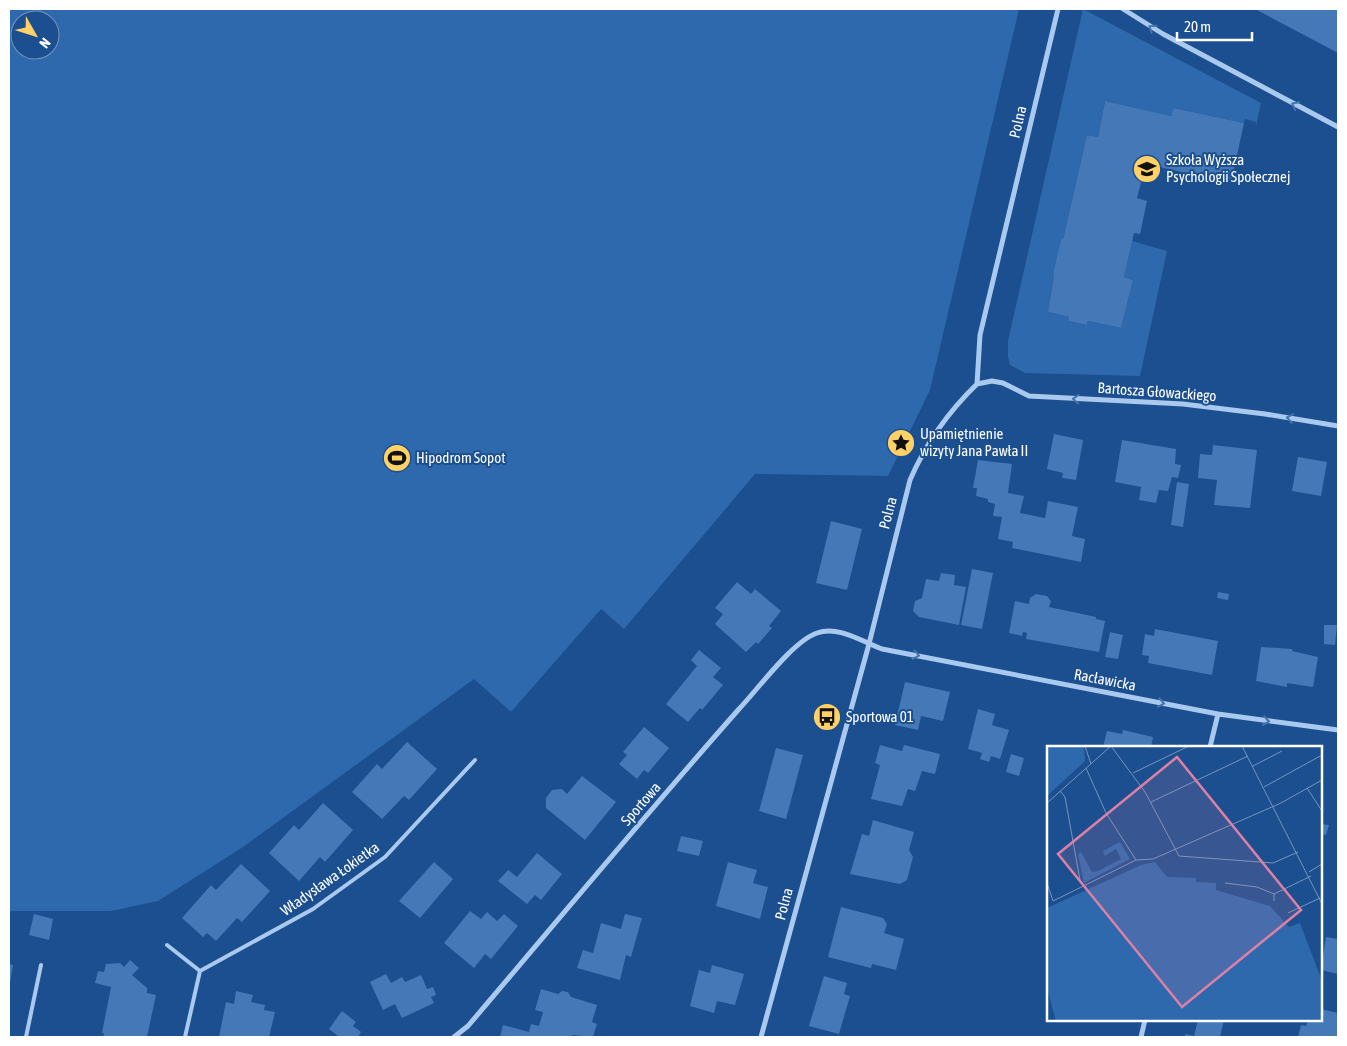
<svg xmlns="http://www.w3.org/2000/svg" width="1347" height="1046" font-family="'Asap Condensed',sans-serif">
  <rect width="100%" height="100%" fill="#1b4f8f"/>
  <path fill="#2e69ad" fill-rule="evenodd" d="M9,9H1019L930,390L888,476L755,474L624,629L601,609L511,712L474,679L243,847L158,901L111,911H9ZM20,20H50V50H20Z
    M1083,9L1261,103L1256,126V122L1245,119L1244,123L1175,108L1171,116L1105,101L1098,137L1087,135L1063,239H1061L1053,273L1054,276L1048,312L1069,317L1068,321L1087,325L1088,321L1121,328L1133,280L1124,277L1132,241L1167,251L1140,376L1025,373L1010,365L1008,357V341Z"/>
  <path fill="#4478b7" d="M1255,9H1338V53Z
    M1105,101L1171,116L1174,108L1244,123L1231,183L1146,164L1137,198L1147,201L1140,234L1134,233L1124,277L1133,280L1121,328L1088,321L1087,325L1068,321L1069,317L1048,312L1054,276L1053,273L1061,239H1063L1087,135L1098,137Z
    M1054,434L1083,440L1076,480L1062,478L1063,473L1047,469Z
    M1122,440L1176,449L1175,464L1181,465L1178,478L1172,477L1168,491L1159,490L1156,503L1139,500L1141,487L1115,482Z
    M1213,445L1257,450L1250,508L1214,505L1217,480L1198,478L1200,454L1212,455Z
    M1298,457L1327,462L1321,496L1292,491Z
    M978,460L1012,464L1008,493L1024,496L1020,513L1045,518L1048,501L1078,507L1072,536L1085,539L1081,562L1012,548L1013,542L998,539L1002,517L993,516L995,504L988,502V499L976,496L977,488H973Z
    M1177,482L1189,484L1183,527L1171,525Z
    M831,521L862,529L847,590L816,583Z
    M972,569L993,573L982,629L961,625Z
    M941,573L955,575L954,585L966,587L959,625L919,617L913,611L915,601L922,598L926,579L939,581Z
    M737,582L751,594L755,589L781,611L769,626L772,628L758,644L756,642L746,652L715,624L723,614L715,608Z
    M1218,592L1229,594L1228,600L1217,598Z
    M1036,594L1047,596L1051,601L1049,607L1096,617V619L1105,621L1099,652L1026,639L1027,633L1023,632L1022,636L1009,633L1015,601L1029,604L1030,598Z
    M1324,625H1337L1335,645L1324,644Z
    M1155,629L1218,641L1212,675L1148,663L1149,656L1142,655L1145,634L1154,636Z
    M1110,632L1123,635L1118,659L1105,657Z
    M1261,647L1292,649V651L1318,657L1313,687L1287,683V687L1256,681Z
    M699,650L721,668L713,677L723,685L702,710L700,708L688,722L666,704L697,666L691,660Z
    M905,682L950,692L943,721L921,716L918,730L895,725Z
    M978,709L995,714L992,725L1009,730L1000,759L991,756L989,762L980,759L982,753L968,749Z
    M644,727L669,748L648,773L644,770L637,779L619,764L627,755L623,752Z
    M1123,730L1153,737L1151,747H1103L1107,731L1122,734Z
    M407,742L437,769L409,800L404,796L382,819L352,792L377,764L382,769Z
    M880,745L902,751L904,745L940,754L935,774L922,771L915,791L908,789L902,806L871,799L880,765L875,763Z
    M776,748L803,755L786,819L759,811Z
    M1011,754L1024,758L1019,776L1006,772Z
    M582,776L616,802L585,840L546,808V798L552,790L562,789L567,794Z
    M323,803L353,830L325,862L320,857L299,881L269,853L294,825L299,830Z
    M873,820L914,832L909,850L913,857L907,880L900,884L850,874L862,834L869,836Z
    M1321,824L1329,825L1326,835L1321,834Z
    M681,836L703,841L699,856L677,851Z
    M537,853L562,874L541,900L535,895L527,904L498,881L508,870L517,877Z
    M434,862L453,879L420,918L399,901Z
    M728,862L757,870L753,883L768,887L760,919L716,906Z
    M241,864L270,891L242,922L237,918L216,941L207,933L203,937L182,918L211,885L216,890Z
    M841,907L883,918L887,924L884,933L904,939L896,970L872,964L871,968L828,957Z
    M470,911L481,919L487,912L497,921L504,914L518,926L491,959L485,954L474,968L444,943Z
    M34,914L53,919L49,940L29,935Z
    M625,914L642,918L631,957L626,955L620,980L577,968L583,950L593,953L601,923L621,929Z
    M1326,937L1338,939V974L1321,970Z
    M130,960L139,968L132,975L147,988V993L156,995L147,1037H103L104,1033H102L111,987L95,983L98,971L104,972L106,964L120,963L124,967Z
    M9,964L13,965L10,983H9Z
    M712,965L744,974L735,1005L717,1001L714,1013L690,1006L699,970L710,973Z
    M386,974L391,983L402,977L405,982L421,975L427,989L433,987L436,995L431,997L434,1003L402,1018L395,1004L383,1010L370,982Z
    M824,976L847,983L844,994L850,996L839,1034L809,1026Z
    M541,989L558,994L562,991L568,992L571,997L597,1005L592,1022L597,1024L593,1037L572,1035V1037H500L503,1025L529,1032L531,1024L539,1026L543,1012L535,1010Z
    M236,991L253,995L251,1002L265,1005L264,1010L275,1012L269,1037H219L226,1002L234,1004Z
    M1321,1009L1338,1013V1037H1298L1301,1025L1306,1026L1308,1020H1321Z
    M342,1011L356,1022L353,1026L361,1032L358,1037H337L338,1036L329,1029Z
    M1198,1020H1224L1220,1037H1185V1034L1194,1036Z"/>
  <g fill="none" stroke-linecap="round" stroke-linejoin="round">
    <path stroke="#a9c9ee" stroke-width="4" d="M167,945L200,971L313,909L385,857L475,760
      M26,1037L41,965
      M185,1037L200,971"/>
    <path stroke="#a9c9ee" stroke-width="5" d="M1123,9L1163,34L1338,127
      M977,384L992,381L1003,383L1029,396L1183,404L1265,414L1338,426
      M1210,747L1218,714
      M454,1037L468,1026C558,920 647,813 739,709C758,689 793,641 817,633C838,625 863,642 882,649L1218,714L1338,730
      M761,1037L869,644L910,480C926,443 948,412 977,384L980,335L1058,9
      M1141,1037L1145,1020"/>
  </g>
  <defs><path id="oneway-chevron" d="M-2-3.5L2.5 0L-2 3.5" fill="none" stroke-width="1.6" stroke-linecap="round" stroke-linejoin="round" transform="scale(1.25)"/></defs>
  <g stroke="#4674ac">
    <use href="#oneway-chevron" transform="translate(1152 28) rotate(-147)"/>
    <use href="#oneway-chevron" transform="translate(1295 105) rotate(-152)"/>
    <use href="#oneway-chevron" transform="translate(1076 399) rotate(-177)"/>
    <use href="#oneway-chevron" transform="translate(1290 418) rotate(-170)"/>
    <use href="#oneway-chevron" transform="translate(916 655) rotate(11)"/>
    <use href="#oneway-chevron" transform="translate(1161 703) rotate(11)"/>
    <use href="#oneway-chevron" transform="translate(1266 721) rotate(8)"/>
  </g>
  <defs>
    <symbol id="university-disc" viewBox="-11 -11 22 22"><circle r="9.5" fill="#ffd166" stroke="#1b4f8f"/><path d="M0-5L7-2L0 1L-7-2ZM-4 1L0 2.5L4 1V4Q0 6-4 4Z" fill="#111"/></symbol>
    <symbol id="sight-disc" viewBox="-11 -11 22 22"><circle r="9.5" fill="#ffd166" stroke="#1b4f8f"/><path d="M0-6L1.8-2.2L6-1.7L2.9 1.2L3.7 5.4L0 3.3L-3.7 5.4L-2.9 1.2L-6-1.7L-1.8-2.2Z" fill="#111"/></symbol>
    <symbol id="stadium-disc" viewBox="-11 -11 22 22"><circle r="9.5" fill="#ffd166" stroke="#1b4f8f"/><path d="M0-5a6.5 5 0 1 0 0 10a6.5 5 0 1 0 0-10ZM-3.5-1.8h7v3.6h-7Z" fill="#111"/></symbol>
    <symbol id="bus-disc" viewBox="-11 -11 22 22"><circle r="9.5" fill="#ffd166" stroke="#1b4f8f"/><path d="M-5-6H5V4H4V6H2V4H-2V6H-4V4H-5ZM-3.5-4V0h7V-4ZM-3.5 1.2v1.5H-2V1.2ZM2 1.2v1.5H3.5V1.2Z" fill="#111"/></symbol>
  </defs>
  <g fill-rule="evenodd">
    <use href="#university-disc" x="1131" y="153" width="32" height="32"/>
    <use href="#sight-disc" x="885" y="427" width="32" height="32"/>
    <use href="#stadium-disc" x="381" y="442" width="32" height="32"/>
    <use href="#bus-disc" x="811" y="701" width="32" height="32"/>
  </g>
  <g text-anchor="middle" stroke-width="4" stroke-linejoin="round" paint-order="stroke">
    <g font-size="15" fill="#fff" stroke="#1b4f8f">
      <text transform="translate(1018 122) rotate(-77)" y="5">Polna</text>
      <text transform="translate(1157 392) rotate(4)" y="5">Bartosza Głowackiego</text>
      <text transform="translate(888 513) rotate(-75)" y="5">Polna</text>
      <text transform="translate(1105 680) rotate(11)" y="5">Racławicka</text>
      <text transform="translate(641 804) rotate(-49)" y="5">Sportowa</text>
      <text transform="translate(330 879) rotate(-35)" y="5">Władysława Łokietka</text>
      <text transform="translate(784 904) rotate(-75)" y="5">Polna</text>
    </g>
    <g font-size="15" fill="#fff" stroke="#1b4f8f" text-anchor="start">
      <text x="1166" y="165">Szkoła Wyższa<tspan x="1166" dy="17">Psychologii Społecznej</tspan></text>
      <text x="920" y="439">Upamiętnienie<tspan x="920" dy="17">wizyty Jana Pawła II</tspan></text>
      <text x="416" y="463">Hipodrom Sopot</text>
      <text x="846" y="722">Sportowa 01</text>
    </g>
  </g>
  <g transform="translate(1047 746)">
    <rect width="275" height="275" fill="#1b4f8f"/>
    <path d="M0,0H37L38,15L0,50ZM73,96L83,113L37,137L31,108L34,106L45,126L51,125L74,113L69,103L58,110L56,105ZM108,116L120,131L149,132V136L169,137V144L223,160L242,181L253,177L275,235V275H9L0,242V162L94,119Z" fill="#2e69ad"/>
    <path fill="none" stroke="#7695bc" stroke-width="1" d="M38,0L44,18M64,0L98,46L132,110L226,117L251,106M195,0L275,158M206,20L235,5M39,22L59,67L89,114M86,27L142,0M217,41L275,9M260,42L275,65M13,45L18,51L33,134L37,140M104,56L201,10M0,57L64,0M262,126L275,118M0,137L6,155L89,114L106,113L234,57L275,34M178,137L210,141L227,148V155M227,148L264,130M241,167L273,152"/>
    <path fill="#dd80a5" fill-opacity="0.15" stroke="#dd80a5" stroke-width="2.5" d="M130,11L254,164L135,261L11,108Z"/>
    <rect width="275" height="275" fill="none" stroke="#fff" stroke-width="2.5"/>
  </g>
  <rect width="1347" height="1046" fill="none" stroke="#ffffff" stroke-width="20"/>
  <g transform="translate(35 35) rotate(129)"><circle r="24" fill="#1b4f8f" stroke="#7695bc"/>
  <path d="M0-4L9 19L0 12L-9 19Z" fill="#ffd166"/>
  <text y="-8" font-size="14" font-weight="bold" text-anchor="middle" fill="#ffffff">N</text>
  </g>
  <path d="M1177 32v8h75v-8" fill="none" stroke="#ffffff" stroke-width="2.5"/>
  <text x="1184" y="32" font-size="15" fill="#ffffff" stroke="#1b4f8f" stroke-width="4" paint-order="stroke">20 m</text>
</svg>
